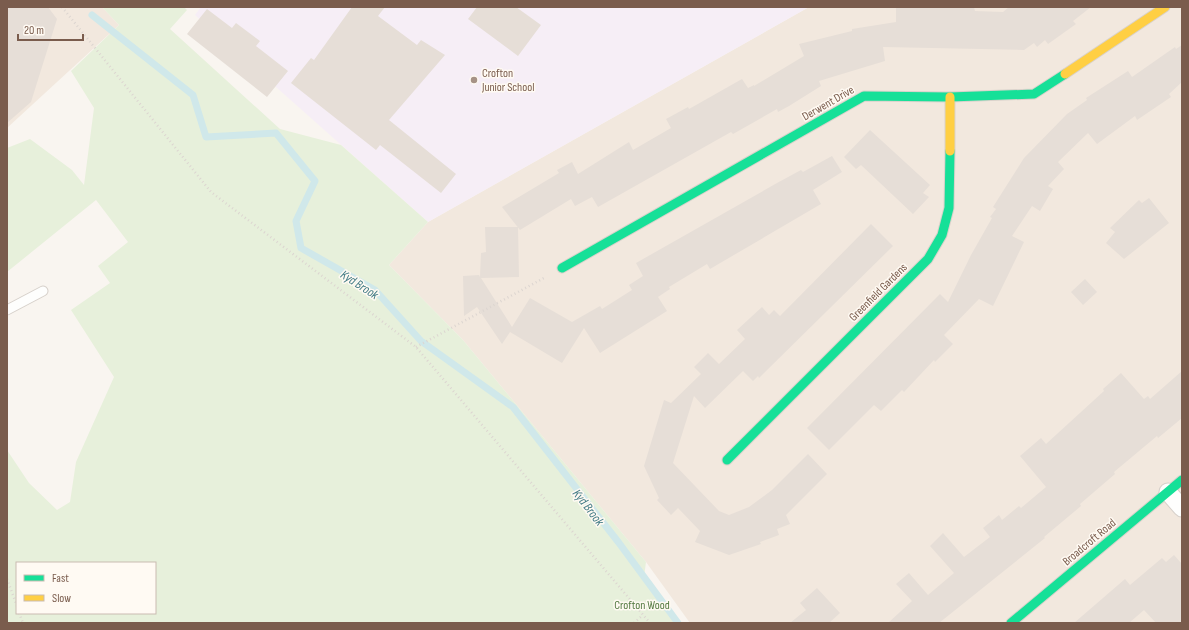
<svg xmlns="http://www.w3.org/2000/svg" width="1189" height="630" font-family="'Sofia Sans Condensed',sans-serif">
  <rect width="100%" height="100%" fill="#f9f5f0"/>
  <path fill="#f2e8de" d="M7,7H102L119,25L7,128Z
    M809,7H1182V623H690L646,562L463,340L389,265L428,222Z"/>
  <path fill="#f6eef6" d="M201,7H809L428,222L195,15Z"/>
  <path fill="#e7f0db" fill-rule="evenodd" d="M102,7H184L187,10L170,29L280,129L341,145L428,222L389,265L463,340L646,562L644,577L678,623H7V450L29,483L57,510L70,502L76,462L114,377L71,310L110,283L98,266L128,242L96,200L7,272V148L30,139L72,170L84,185L94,108L71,71L119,25ZM17,563H155V613H17Z"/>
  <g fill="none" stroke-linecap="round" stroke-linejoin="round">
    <path stroke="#d0e8ea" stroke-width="7" d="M92,15L193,95L206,137L276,133L315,181L296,221L301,248L375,290L421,341L513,407L619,543L678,623"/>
  </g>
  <path fill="#e6ded7" d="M7,7H48L57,19L31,102L7,123Z
    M352,7H385L378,16L417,45L421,40L445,55L389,120L456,174L441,193L380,145L376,150L291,83L311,58L314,60Z
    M477,7H516L541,25L518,56L468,19Z
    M896,7H974L975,11L1003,12L1009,7H1091L1073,21L1076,24L1048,44L1045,40L1037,47L1034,43L1024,50L883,47L885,61L819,81L821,86L789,106L778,112L777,109L733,134L731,132L598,207L592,197L575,206L571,199L520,230L502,207L559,173L557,170L572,162L578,174L629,142L633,150L671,128L666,119L688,107L689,109L742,79L748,88L754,85V86L804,56L799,44L852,31V29L896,22Z
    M207,9L232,28L236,23L260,41L256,46L288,71L267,97L187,34Z
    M1182,45V82L1169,94L1171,97L1137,120L1135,116L1097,144L1088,133L1058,162L1064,169L1048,186L1053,189L1040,211L1032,206L1012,236L1024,242L993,306L979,299L944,335L953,344L935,362L934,360L904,392L902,390L881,411L874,405L829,450L807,428L940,294L948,302L971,255L992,218L990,217L996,209L993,207L1024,158L1067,114L1087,100L1086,98L1128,71L1132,77L1175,47L1176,49Z
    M870,130L930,185L923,193L929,197L913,214L861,165L856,169L844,157Z
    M832,156L842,172L813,190L821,204L710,269L707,264L669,287L670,289L658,297L667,311L600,353L584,328L562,363L510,332L502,344L477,307L464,316L463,276L479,275L480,277L481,253L486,252L485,227H518L519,277L481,278L512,327L530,298L572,322L600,306L602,309L632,290L629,285L643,276L636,263L777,183L801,170L803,172Z
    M1149,198L1169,223L1124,259L1106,243L1115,232L1110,228L1139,200L1142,203Z
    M871,224L893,246L759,378L758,376L753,381L743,371L705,408L694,396L673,463L719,511L729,515L749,507L772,490L808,454L827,474L786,515L790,524L777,529L779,535L760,542L761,544L729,555L695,542L700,531L678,508L671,515L657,500L659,498L644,466L664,400L671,403L701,374L694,367L708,353L719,364L745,339L737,330L762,307L769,315L774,310L780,316Z
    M1085,279L1097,292L1083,305L1071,292Z
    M1182,371V418L1158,438L1157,436L1114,472L1115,474L1080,504L1081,506L1044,537L1045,538L939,623H888L912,601L896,584L909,573L928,595L954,573L930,546L943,533L964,557L990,537L983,528L999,515L1002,520L1019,506L1021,508L1046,487L1020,456L1041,438L1046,444L1104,391L1103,389L1121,373L1144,399L1148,396L1150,399Z
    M1174,555L1182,564V623H1156L1144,610L1129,623H1074L1125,579L1130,585L1162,558L1166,562Z
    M817,588L840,613L829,623H790L806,610L800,603Z"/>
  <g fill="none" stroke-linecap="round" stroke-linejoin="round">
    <defs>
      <path id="lane" d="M7,310L43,291"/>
      <path id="street" d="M1168,492L1182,508"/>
      <path id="fast" d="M562,268L864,96L950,97L1034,94L1065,74
        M727,460L928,259L942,235L949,208L950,151
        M1011,623L1182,480"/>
      <path id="slow" d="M1065,74L1165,7
        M950,151V97"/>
    </defs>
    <use href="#lane" stroke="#d7d1cb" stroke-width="11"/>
    <use href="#street" stroke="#d7d1cb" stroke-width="19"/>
    <use href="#fast" stroke="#d9d2cb" stroke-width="11"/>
    <use href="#slow" stroke="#d9d2cb" stroke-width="11"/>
    <path stroke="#dcd5d0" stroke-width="2.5" stroke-dasharray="1 3" stroke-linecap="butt" d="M62,7L211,192L416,347L650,623
      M416,347L544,278
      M7,579L17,606
      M19,613L23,623
      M634,623L643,615"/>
    <use href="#lane" stroke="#fefefd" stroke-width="9"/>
    <use href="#street" stroke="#fefefd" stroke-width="17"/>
    <use href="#fast" stroke="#16e098" stroke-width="9"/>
    <use href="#slow" stroke="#ffcf43" stroke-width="9"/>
  </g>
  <circle fill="#a69286" stroke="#fffaf3" stroke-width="1.5" cx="474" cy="80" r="4"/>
  <g text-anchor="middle" stroke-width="3" stroke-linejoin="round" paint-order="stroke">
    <g font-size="12" fill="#7a5c4d" stroke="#fffaf3" text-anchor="start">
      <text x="482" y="77">Crofton<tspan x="482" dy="14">Junior School</tspan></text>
    </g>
    <g font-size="12" fill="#7a5c4d" stroke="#fffaf3">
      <text transform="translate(828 103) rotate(-30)" y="4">Derwent Drive</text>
      <text transform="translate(878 292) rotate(-45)" y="4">Greenfield Gardens</text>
      <text transform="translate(1089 542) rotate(-40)" y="4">Broadcroft Road</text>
    </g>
    <g font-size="12" fill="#537a41" stroke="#fffaf3">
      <text x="642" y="609">Crofton Wood</text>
    </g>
    <g font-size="13" font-style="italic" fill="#437c86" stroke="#fffaf3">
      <text transform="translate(360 284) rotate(33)" y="5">Kyd Brook</text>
      <text transform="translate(589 507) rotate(52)" y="5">Kyd Brook</text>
    </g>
  </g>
  <rect width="1189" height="630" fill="none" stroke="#7a5c4d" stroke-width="16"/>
  <rect x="16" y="562" width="140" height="52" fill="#fffaf3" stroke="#cabbb1"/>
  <rect x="24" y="575" width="20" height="6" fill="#16e098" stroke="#cabbb1"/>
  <text x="52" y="582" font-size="12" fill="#7a5c4d">Fast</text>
  <rect x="24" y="595" width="20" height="6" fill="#ffcf43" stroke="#cabbb1"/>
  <text x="52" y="602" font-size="12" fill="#7a5c4d">Slow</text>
  <path d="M18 34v6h65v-6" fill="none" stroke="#7a5c4d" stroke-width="2"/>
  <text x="24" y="34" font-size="12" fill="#7a5c4d" stroke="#fffaf3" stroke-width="3" paint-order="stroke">20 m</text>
</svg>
